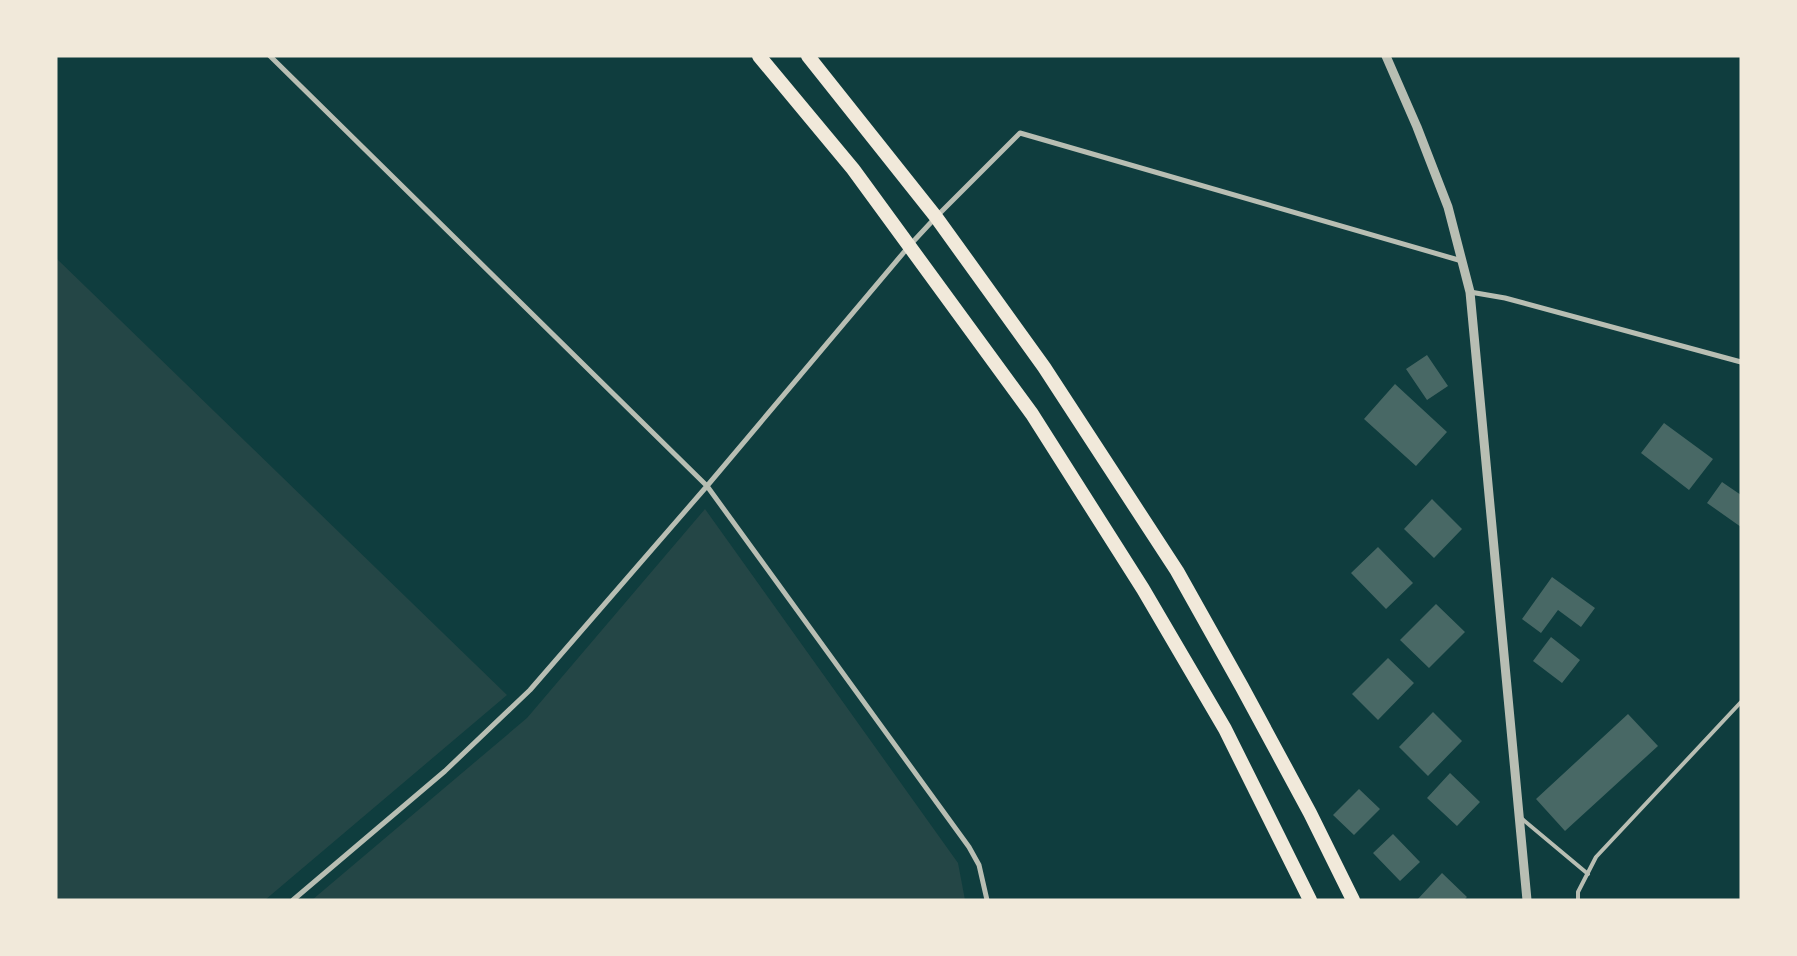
<svg xmlns="http://www.w3.org/2000/svg" width="1797" height="956" font-family="'PT Sans',sans-serif">
  <rect width="100%" height="100%" fill="#0f3d3e"/>
  <path fill="#244646" d="M56,258L507,695L265,900H56Z
    M705,509L958,863L965,900H312L527,718Z"/>
  <path fill="#486865" d="M1427,355L1448,386L1427,400L1406,369Z
    M1395,384L1447,432L1416,466L1364,419Z
    M1664,423L1713,459L1689,490L1641,453Z
    M1722,482L1741,495V527L1707,503Z
    M1432,499L1462,529L1434,558L1404,529Z
    M1378,547L1413,583L1386,609L1351,573Z
    M1552,577L1595,608L1581,627L1558,610L1541,633L1522,619Z
    M1436,604L1465,632L1429,668L1400,640Z
    M1551,637L1580,660L1562,683L1533,661Z
    M1388,658L1414,683L1378,720L1352,694Z
    M1433,712L1462,741L1428,776L1399,747Z
    M1628,714L1658,746L1565,831L1536,799Z
    M1450,773L1480,802L1457,826L1427,798Z
    M1359,789L1380,809L1354,835L1333,815Z
    M1393,834L1420,862L1400,881L1373,853Z
    M1442,873L1467,897L1464,900H1417Z"/>
  <g fill="none" stroke-linecap="round" stroke-linejoin="round">
    <path stroke="#b8beb3" stroke-width="4" d="M1521,818L1588,874
      M1578,900V892L1596,857L1741,702"/>
    <path stroke="#b8beb3" stroke-width="5" d="M270,56L707,486L969,847L979,865L987,900
      M1470,292L1505,298L1741,362
      M293,900L445,771L530,690L707,486L910,245L936,217L1020,133L1462,261"/>
    <path stroke="#b8beb3" stroke-width="9" d="M1386,56L1417,127L1448,207L1470,292L1527,900"/>
    <path stroke="#f1e9da" stroke-width="14" d="M759,56L853,169L1032,414L1143,589L1225,729L1310,900
      M808,56L936,217L1044,367L1177,571L1242,687L1310,813L1353,900"/>
  </g>
  <rect width="1797" height="956" fill="none" stroke="#f1e9da" stroke-width="115"/>
</svg>
